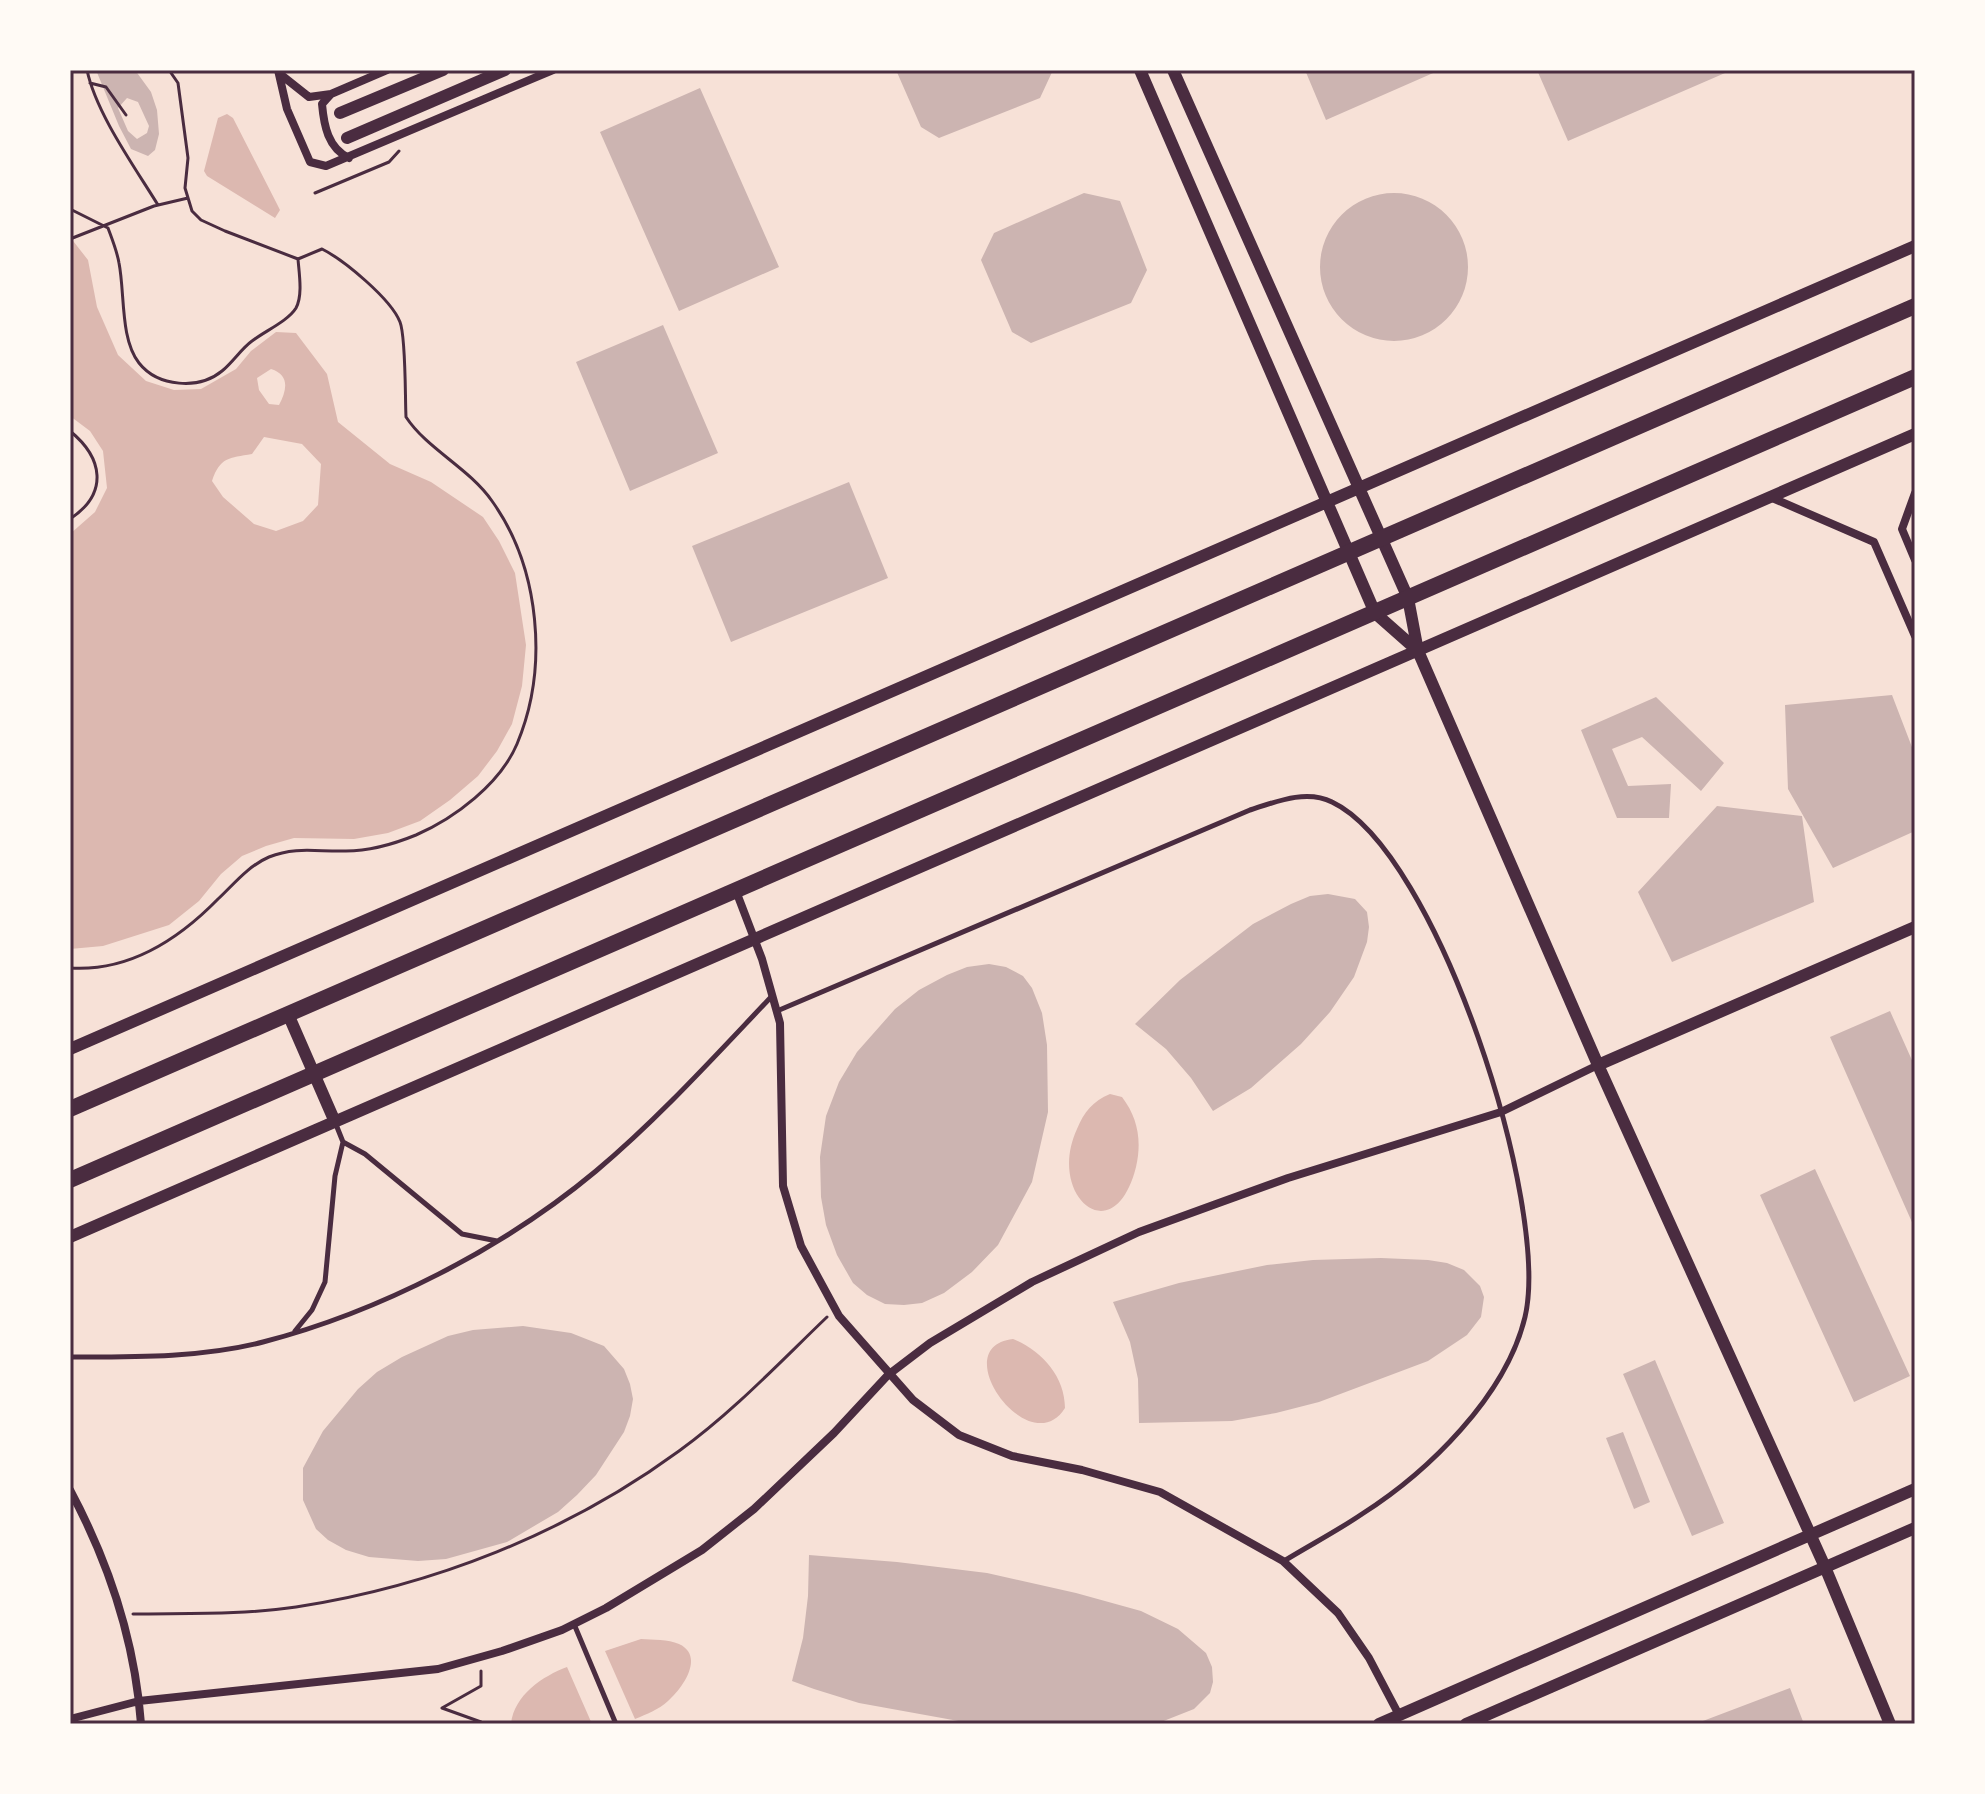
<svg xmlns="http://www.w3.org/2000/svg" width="1985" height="1794" font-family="Helvetica,sans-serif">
  <rect width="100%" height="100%" fill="#f7e1d7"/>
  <path fill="#dcb8b0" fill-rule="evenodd" d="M227,114L233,118L277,204L280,210L275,218L207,176L204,171L218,118Z
    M70,237L88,260L97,307L118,355L146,381L174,390L201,389L236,369L251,351L276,332L296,333L327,374L338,422L390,464L431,482L483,517L499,541L515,573L526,645L522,686L512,724L497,751L478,776L450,800L420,821L388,833L354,839L294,838L266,846L242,856L221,874L199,901L169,925L103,946L70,949V534L95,512L107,488L103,451L90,431L70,416ZM271,369C290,375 287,390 279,405L269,404L259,390L257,378ZM264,437L302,444L321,464L318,505L303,521L276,531L254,524L223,497L212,481C220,457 229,458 252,454Z
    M1110,1094L1122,1097C1138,1118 1142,1141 1136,1167C1114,1254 1046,1196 1077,1129C1084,1112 1093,1101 1110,1094Z
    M1013,1339C1041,1350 1065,1376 1065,1408C1030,1464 944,1347 1013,1339Z
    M641,1639C653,1640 668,1639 679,1644C705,1656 683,1688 668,1701C658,1710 647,1714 635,1719L605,1651Z
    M567,1667L592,1724H511C514,1695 543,1676 567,1667Z"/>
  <path fill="#ccb4b1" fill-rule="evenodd" d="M96,70H135L151,92L157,110L159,134L155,150L148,156L131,149L119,126ZM127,98L138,102L149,126L147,133L137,139L128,131L118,108Z
    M896,70H1053L1040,98L939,138L921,127Z
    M1305,70H1440L1326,120Z
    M1537,70H1732L1568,141Z
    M700,88L779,267L679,311L600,132Z
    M1084,193L1120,201L1147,270L1131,303L1031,343L1012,332L981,260L994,233Z
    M1320 267a74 74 0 1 1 148 0a74 74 0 1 1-148 0Z
    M663,325L718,453L630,491L576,362Z
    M849,482L888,578L731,642L692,546Z
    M1892,695L1915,755V831L1833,868L1788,789L1785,705Z
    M1656,697L1724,763L1701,791L1642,737L1612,749L1628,786L1671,784L1669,818H1617L1581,730Z
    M1717,806L1802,816L1814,902L1672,962L1638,892Z
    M1328,894L1355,899L1367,912L1369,927L1367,942L1354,977L1330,1012L1301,1044L1251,1088L1213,1111L1191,1078L1166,1049L1135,1024L1180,980L1253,924L1291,904L1310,896Z
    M989,964L1006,967L1023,976L1032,988L1042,1013L1047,1045L1048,1112L1032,1182L998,1245L972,1272L944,1293L922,1303L904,1305L885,1304L867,1295L853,1283L837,1255L826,1225L821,1197L820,1157L826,1116L839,1082L857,1052L895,1009L919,990L947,975L967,967Z
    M1890,1011L1915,1067V1229L1830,1037Z
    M1815,1169L1910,1376L1854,1402L1760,1195Z
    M1381,1258L1428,1260L1447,1263L1464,1270L1480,1286L1484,1297L1481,1317L1467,1335L1428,1361L1319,1402L1276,1413L1232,1421L1139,1423L1138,1379L1130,1342L1113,1302L1179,1283L1267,1265L1313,1260Z
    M523,1326L571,1333L604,1346L624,1369L630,1384L633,1399L630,1416L624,1432L596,1475L577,1495L558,1512L507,1542L446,1559L418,1561L369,1557L346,1550L328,1540L316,1529L303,1500V1468L323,1431L358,1389L377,1372L402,1357L448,1336L473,1330Z
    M1655,1360L1724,1523L1692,1536L1623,1374Z
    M1623,1432L1650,1502L1634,1509L1606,1438Z
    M809,1555L897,1562L987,1573L1076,1593L1141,1611L1178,1629L1206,1653L1212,1667L1213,1682L1210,1693L1194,1709L1156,1724H975L859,1703L814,1689L792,1681L803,1638L808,1596Z
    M1790,1688L1804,1724H1695Z"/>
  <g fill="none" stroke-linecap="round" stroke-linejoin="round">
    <path stroke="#4a2c40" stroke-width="3" d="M87,70C96,113 134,166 158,205
      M90,83L106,87L126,115
      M315,193L389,162L399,151
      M70,209L108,228C112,239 117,251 119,263C125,293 120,339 139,363C158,387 199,390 222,371C233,362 241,349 252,341C265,331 288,321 296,308C303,295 299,273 298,259
      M70,239L154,206L188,198
      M70,431C103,458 109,493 70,519
      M70,968C129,972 178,940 218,899C234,884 248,866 269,857C296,846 318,852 346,851C370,851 394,844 416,835C455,818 500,784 517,744C549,668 540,568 492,501C469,468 427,449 406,417C405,397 406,337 400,322C391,299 344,260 322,249L298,259L225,231L201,220L192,211L185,188L188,158L178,83L169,70
      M133,1614C187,1613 242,1615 296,1607C433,1586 567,1533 679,1451C733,1412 779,1363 827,1317
      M478,1724L481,1722L442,1708L481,1686V1671"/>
    <path stroke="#4a2c40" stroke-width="5" d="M777,1011L1250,810C1275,802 1306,789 1332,802C1438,852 1551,1207 1525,1317C1506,1396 1428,1472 1362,1514C1337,1531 1310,1545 1284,1561
      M343,1142L365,1154L462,1234L497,1241
      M295,1331L312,1310L325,1282L335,1176L343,1142L335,1122
      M70,1357C133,1357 201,1358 263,1342C379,1312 504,1248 596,1171C659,1118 715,1056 772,996
      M574,1624L616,1724"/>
    <path stroke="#4a2c40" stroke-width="8" d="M278,70L287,109L310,162L326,166L553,70
      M280,74L309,97L331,94L387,70
      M331,94L322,104C324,126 328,148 349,158
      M1915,493L1902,529L1915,560
      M1770,497L1874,542L1915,636
      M736,891L762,959L780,1023L783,1186L801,1246L839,1316L913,1400L959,1435L1012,1456L1082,1470L1160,1492L1283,1561L1338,1613L1369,1658L1399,1715
      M70,1490C109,1563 135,1642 141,1724
      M70,1719L139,1701L438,1669L502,1651L562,1630L606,1608L702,1550L754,1509L834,1433L888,1375L930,1343L1032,1282L1139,1232L1216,1204L1288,1178L1501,1112L1598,1065"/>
    <path stroke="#4a2c40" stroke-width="12" d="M1140,70L1375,613L1418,651
      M1173,70L1408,598L1418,651L1598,1065L1825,1567L1890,1724
      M340,113L443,70
      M347,138L505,70
      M288,1014L335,1122
      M70,1049L1915,246
      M1598,1065L1915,927
      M70,1237L1915,434
      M1379,1724L1915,1489
      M1466,1724L1915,1528"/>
    <path stroke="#4a2c40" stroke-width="16" d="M70,1109L1915,306
      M70,1180L1915,377"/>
  </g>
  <rect width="1985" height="1794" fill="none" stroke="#fffaf5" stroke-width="144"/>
  <rect x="72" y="72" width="1841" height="1650" fill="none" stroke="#4a2c40" stroke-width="3"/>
</svg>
